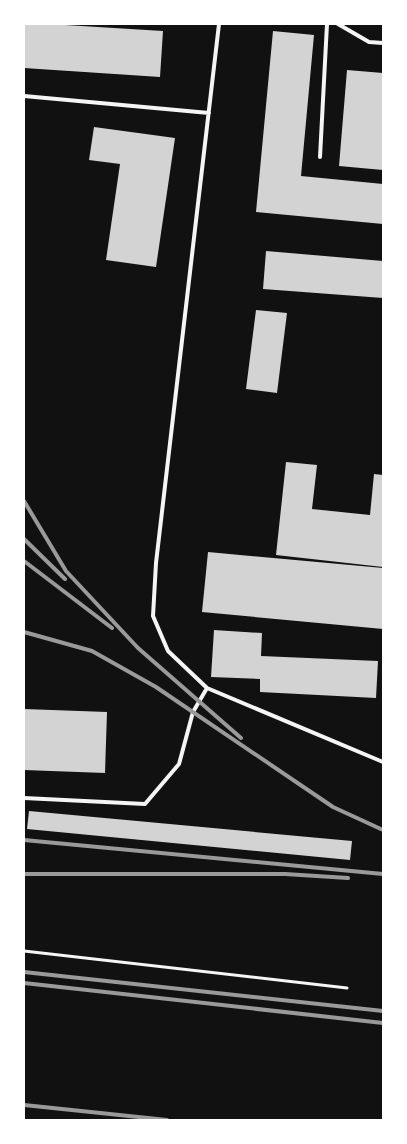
<svg xmlns="http://www.w3.org/2000/svg" width="407" height="1144" font-family="Manrope,sans-serif">
  <rect width="100%" height="100%" fill="#111"/>
  <path fill="#d3d3d3" d="M24,24H49L163,31L160,77L24,68Z
    M273,31L314,35L301,176L383,184V224L256,212Z
    M347,70L383,73V170L339,166Z
    M94,127L175,138L156,267L106,260L120,164L89,160Z
    M266,251L383,261V298L263,289Z
    M256,310L287,313L277,393L246,389Z
    M286,462L317,465L312,509L370,515L374,474L383,475V567L276,555Z
    M208,552L383,568V629L202,612Z
    M214,630L262,633L261,656L378,661L376,698L260,692V679L211,677Z
    M24,709L107,712L105,773L24,770Z
    M29,811L352,841L350,860L27,829Z"/>
  <g fill="none" stroke-linecap="round" stroke-linejoin="round">
    <path stroke="#f5f5f5" stroke-width="3" d="M24,951L347,988"/>
    <path stroke="#f5f5f5" stroke-width="4" d="M219,24L156,563L153,616L168,651L207,688L383,762
      M338,24L369,42L383,43
      M24,96L209,113
      M320,157L327,24
      M24,798L145,804L179,764L193,712L207,688"/>
    <path stroke="#9a9a9a" stroke-width="4" d="M24,501L66,571L138,648L241,738
      M24,539L65,579
      M24,561L112,628
      M24,632L92,651L156,687L333,807L383,830
      M24,840L383,874
      M24,874H285L348,878
      M24,972L383,1011
      M24,983L383,1023
      M24,1105L167,1120"/>
  </g>
  <rect width="407" height="1144" fill="none" stroke="#ffffff" stroke-width="50"/>
</svg>
